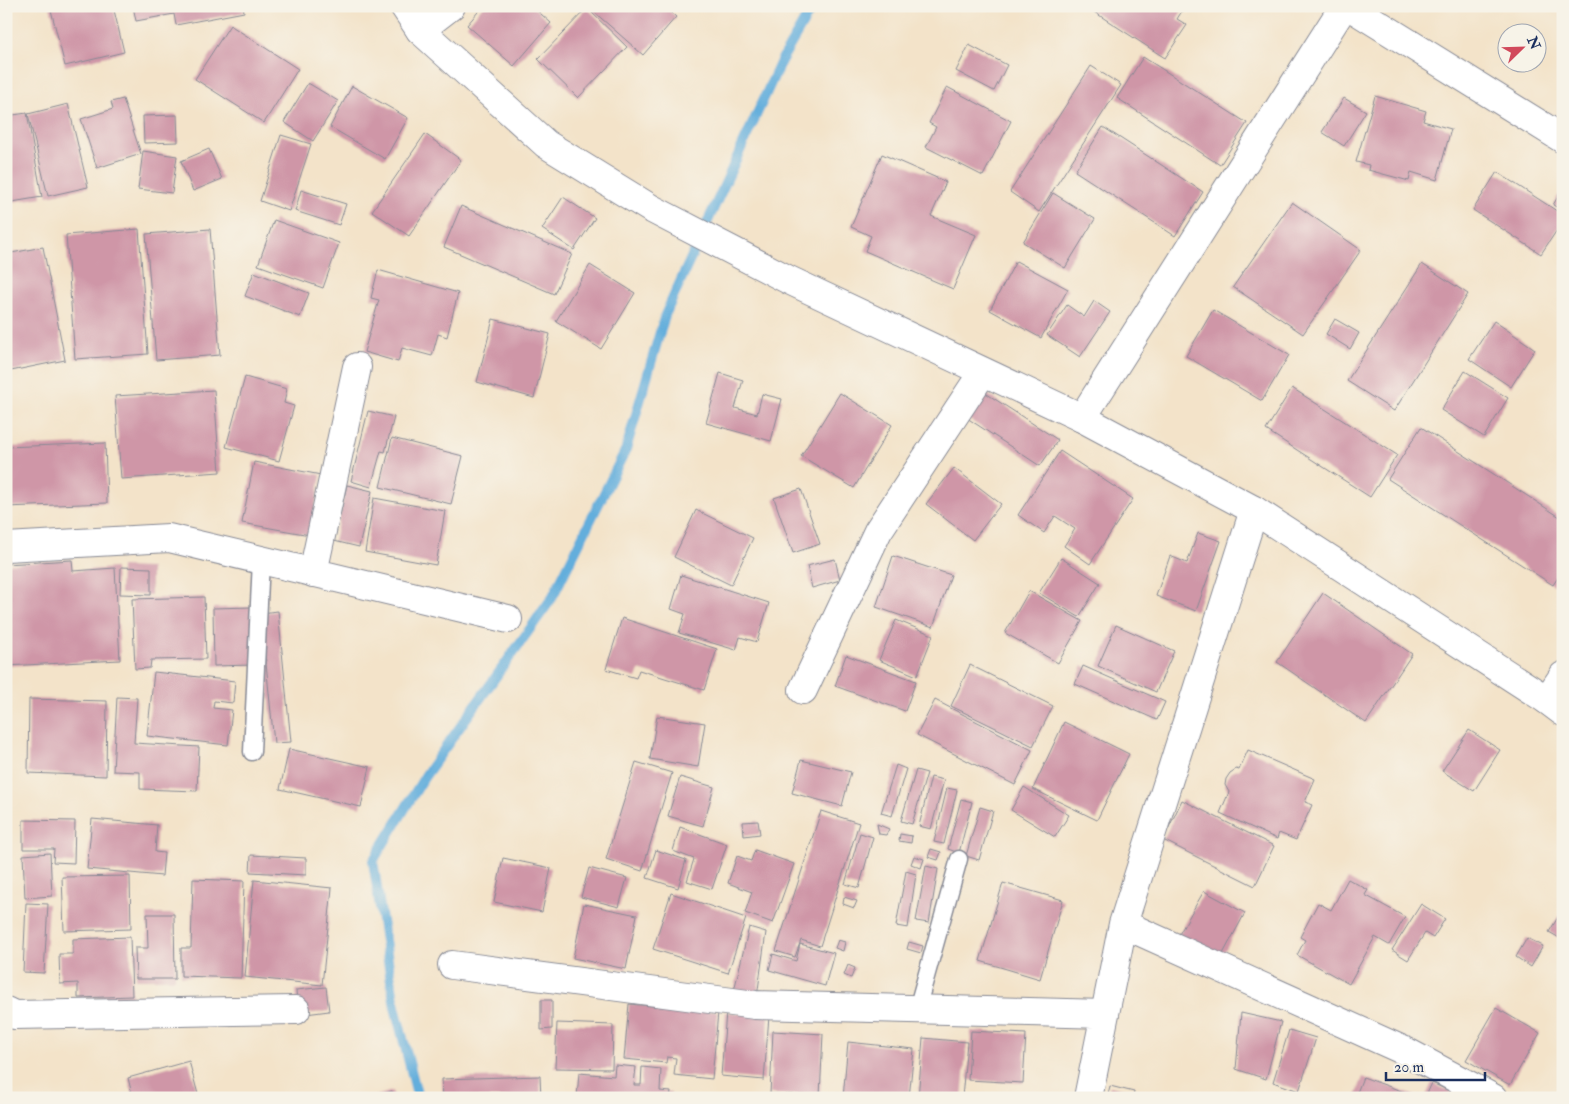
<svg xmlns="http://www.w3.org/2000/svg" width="1569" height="1104" font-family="'IM FELL Double Pica',serif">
  <rect width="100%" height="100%" fill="#f7f3e8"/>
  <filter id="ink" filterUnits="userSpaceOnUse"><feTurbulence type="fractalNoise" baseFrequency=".02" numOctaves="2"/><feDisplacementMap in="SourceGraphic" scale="10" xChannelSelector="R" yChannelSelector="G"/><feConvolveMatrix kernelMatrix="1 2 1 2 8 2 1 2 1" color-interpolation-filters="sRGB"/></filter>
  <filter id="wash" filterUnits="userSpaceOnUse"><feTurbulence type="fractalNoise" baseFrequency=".0096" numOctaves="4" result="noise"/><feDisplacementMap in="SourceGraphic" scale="20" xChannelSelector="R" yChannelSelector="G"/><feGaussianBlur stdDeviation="1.12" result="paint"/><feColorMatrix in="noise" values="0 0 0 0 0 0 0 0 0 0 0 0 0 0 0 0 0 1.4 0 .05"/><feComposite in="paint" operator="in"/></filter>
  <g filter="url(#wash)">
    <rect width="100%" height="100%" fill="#f3e3c9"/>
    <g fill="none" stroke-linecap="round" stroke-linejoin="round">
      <path stroke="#63aedc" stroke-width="10" d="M418,1098L395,1007L373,861L425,776L552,598L626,449L665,315L781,61L813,6"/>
    </g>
    <g id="blocks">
      <path fill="#cf96a7" d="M50,6H113L124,52L65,66Z
        M133,6H243L244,12L176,25L174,14L136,21Z
        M483,6H532L551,23L514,66L467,25Z
        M597,6H664L676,17L643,55L593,11Z
        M1085,6H1185L1177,19L1187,25L1165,58Z
        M587,8L627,47L578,98L538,59Z
        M230,25L298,69L264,123L195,79Z
        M969,45L1007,65L994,91L956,71Z
        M1143,57L1247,123L1220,165L1117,98Z
        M1091,66L1121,85L1039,212L1010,192Z
        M308,83L338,101L313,141L284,122Z
        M352,86L408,118L385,159L330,127Z
        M947,87L1011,121L983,176L926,147L936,127L929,123Z
        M1375,96L1426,111L1423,121L1451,129L1437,180L1411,172L1409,181L1368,170L1369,165L1356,162Z
        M1344,98L1366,111L1344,146L1322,132Z
        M123,99L141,154L97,168L81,119L113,109L111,102Z
        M68,104L88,187L48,196L28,114Z
        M27,113L42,197L6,203V116Z
        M177,115L178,142L144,143L143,116Z
        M1103,127L1203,192L1175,236L1075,171Z
        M425,134L461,160L409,236L372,211Z
        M281,135L311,144L289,211L260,201Z
        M209,149L222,179L193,191L181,161Z
        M143,151L177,156L172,193L138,189Z
        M882,154L946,182L931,216L976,235L953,289L865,251L871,236L851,227Z
        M1497,172L1563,215V221L1541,254L1473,210Z
        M1563,188V211L1553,205Z
        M301,190L346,204L339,225L295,211Z
        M1053,193L1095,219L1065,268L1023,242Z
        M563,197L595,218L574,250L542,229Z
        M1292,202L1361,250L1303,334L1233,287Z
        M461,206L572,254L554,294L444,247Z
        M274,220L339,243L323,288L258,265Z
        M139,229L148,354L75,359L66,235Z
        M210,229L220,355L156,360L146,234Z
        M43,247L65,360L6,372V254Z
        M1016,261L1068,289L1041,338L990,310Z
        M1422,264L1468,294L1394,411L1347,381Z
        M590,265L635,293L601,349L556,321Z
        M378,270L458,293L447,337L438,334L432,356L402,348L398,362L364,352L379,300L371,298Z
        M254,272L309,293L300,317L245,296Z
        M1094,301L1110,312L1080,357L1047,335L1067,305L1084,317Z
        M1213,310L1289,355L1262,401L1186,356Z
        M493,319L550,334L534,398L477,382Z
        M1335,319L1359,333L1350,349L1326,334Z
        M1494,321L1535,349L1511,387L1469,359Z
        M1465,371L1508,398L1484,437L1441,410Z
        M720,373L743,380L735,408L757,414L762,394L782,399L771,441L706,423Z
        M245,377L287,389L284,403L294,406L279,461L226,447Z
        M1292,388L1397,455L1370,497L1266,430Z
        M214,390L220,472L121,479L115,396Z
        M984,392L1058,440L1040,466L967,418Z
        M840,393L892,425L854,488L801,456Z
        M368,411L394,417L385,452L381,451L371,487L351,481Z
        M1421,427L1563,519V570L1553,585L1388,479Z
        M392,438L463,456L451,504L380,487Z
        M105,443L107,503L6,507V447Z
        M1060,451L1133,499L1090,564L1064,546L1075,529L1055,516L1044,533L1018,515Z
        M254,462L321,475L310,535L242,523Z
        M954,468L1001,504L973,540L926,504Z
        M347,485L372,491L359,547L334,541Z
        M801,489L820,544L793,553L774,498Z
        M374,498L445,511L436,565L365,552Z
        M696,510L753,538L731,585L674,557Z
        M1198,533L1221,541L1196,611L1156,596L1170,556L1187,563Z
        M893,556L951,575L933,627L876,607Z
        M1061,558L1100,583L1079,617L1039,593Z
        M835,559L840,580L812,588L807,566Z
        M72,560L73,571L115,568L120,660L6,666V564Z
        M121,567L151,568V595L120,594Z
        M681,575L769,603L757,642L740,637L736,650L679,633L685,614L671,609Z
        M1029,591L1082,621L1058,663L1005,633Z
        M1323,593L1412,654L1366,723L1277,662Z
        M204,597L206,659L151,660L150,668L135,669L132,599Z
        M252,607L253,665L214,666L213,608Z
        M278,611L291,742L274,743L261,613Z
        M622,618L717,649L704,690L639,670L636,678L606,669Z
        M896,620L933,635L917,676L879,660Z
        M1116,625L1174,651L1156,692L1098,666Z
        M846,655L916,681L905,711L835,686Z
        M970,665L1053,706L1033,746L951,706Z
        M1083,666L1165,702L1157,720L1075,684Z
        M154,672L235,681L233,703L214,701L213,708L232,710L228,745L147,736Z
        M117,697L137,698L134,743L199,747L197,791L140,789V772L113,771Z
        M29,699L107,701L106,776L28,773Z
        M935,700L1032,750L1015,785L917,735Z
        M657,716L705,723L698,767L650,759Z
        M1064,722L1129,754L1097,820L1033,789Z
        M1469,730L1500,750L1474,791L1442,771Z
        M289,749L370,767L361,807L280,789Z
        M1248,750L1315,779L1305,802L1312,805L1296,840L1279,833L1277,839L1220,813L1229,792L1225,785L1226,779L1230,773L1236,769L1239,770Z
        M801,760L851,772L842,806L792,793Z
        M636,762L672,773L642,871L606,859Z
        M896,765L906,769L892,816L881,813Z
        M916,770L927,773L912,824L901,821Z
        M680,777L714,787L703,826L668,816Z
        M931,777L944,780L931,829L919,826Z
        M1024,787L1069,815L1055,837L1011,810Z
        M947,788L957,790L944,844L934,842Z
        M961,799L972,802L959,853L948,849Z
        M1182,800L1274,846L1255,886L1163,840Z
        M980,807L993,811L979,860L966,856Z
        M821,811L859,823L820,946L801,940L795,957L776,951Z
        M92,819L157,825L155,852L164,853L162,876L87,869Z
        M23,820L75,821L74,863L53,862L54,849H23Z
        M758,821L760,834L744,836L743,822Z
        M877,824L889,829L886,835L879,834Z
        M680,827L727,844L712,889L687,881L694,859L673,851Z
        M860,833L873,837L859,888L845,884Z
        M900,834L912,836L911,843L899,841Z
        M931,849L941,852L938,860L928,857Z
        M656,850L686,860L678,888L647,878Z
        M755,850L794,864L773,923L745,913L752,892L728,883L737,856L751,861Z
        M50,853L52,896L25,898L23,855Z
        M251,855L306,858V875L250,872Z
        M914,856L924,859L921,868L911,864Z
        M503,858L551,868L542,912L494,902Z
        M926,866L938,869L929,923L916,921Z
        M589,868L627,878L619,907L581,897Z
        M906,871L916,874L908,928L896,926Z
        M130,876L131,929L64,931L62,877Z
        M193,879L244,881L241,978L181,976V948H191Z
        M1348,879L1368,890L1365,895L1405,917L1389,945L1375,937L1349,984L1297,955L1305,940L1300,937L1318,903L1331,910Z
        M254,880L332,888L322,985L245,977Z
        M1003,883L1063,900L1040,979L980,961Z
        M1204,891L1245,913L1217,965L1174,943Z
        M671,893L746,918L728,973L653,949Z
        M844,897L857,901L854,908L843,904Z
        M26,903L48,904L44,973L23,972Z
        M584,904L637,915L626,969L573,958Z
        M1421,904L1445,919L1433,938L1425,933L1408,960L1392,950Z
        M1563,909V940L1549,932Z
        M147,914H174L175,979H136L135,948H148Z
        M749,927L766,932L757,997L733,995Z
        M130,937L132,996L78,998V983L60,984L59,954H73V939Z
        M1527,938L1543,946L1531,967L1516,957Z
        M838,940L845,942L843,951L835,948Z
        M909,942L923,946L921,953L907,949Z
        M800,944L834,953L825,986L769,970L773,954L796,961Z
        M848,965L855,968L851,978L844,975Z
        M326,987L329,1011L298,1015L296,990Z
        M541,1000H552V1029L541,1030Z
        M629,1004L718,1012L712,1079L674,1075L676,1058L667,1057L666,1063L624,1059Z
        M1496,1008L1540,1033L1510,1085L1466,1060Z
        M726,1012L769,1016L764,1080L721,1076Z
        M1241,1013L1281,1022L1266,1079L1236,1069Z
        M557,1023L613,1025L612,1069L555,1068Z
        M1289,1030L1316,1038L1299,1091L1273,1082Z
        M773,1031L823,1034L820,1096L770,1094Z
        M971,1031L1026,1034L1023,1083L968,1080Z
        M923,1038L967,1042L962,1098H918Z
        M848,1042L914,1049L909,1098H843Z
        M189,1061L199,1098H133L128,1078Z
        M615,1065L636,1067L634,1085H641L642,1067L661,1069L660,1091L671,1092L670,1098H577L579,1073L614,1076Z
        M540,1076L541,1098H443L442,1079Z
        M1363,1077L1415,1096V1098H1355Z
        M1432,1083L1464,1098H1425Z
        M1110,1086L1134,1092L1133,1098H1107Z
        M392,1091L394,1098H373V1097Z"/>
    </g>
  </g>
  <g filter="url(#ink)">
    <use href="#blocks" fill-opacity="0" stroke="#878994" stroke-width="1"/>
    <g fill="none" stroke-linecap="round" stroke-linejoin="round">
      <defs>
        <path id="lane" d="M252,752L261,560
          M917,1009L959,859"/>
        <path id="street" d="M1349,6L1563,139
          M420,30L451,6
          M1082,418L1344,6
          M6,547L169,538L508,619
          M313,573L357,367
          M803,690L878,531L983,372
          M1547,700L1563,676
          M1123,924L1407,1052L1493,1098
          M452,965L755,1005L1105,1014
          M6,1011L14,1015L296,1010
          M1088,1098L1123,924L1254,510"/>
        <path id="secondary" d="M404,6L420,30L546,144L650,208L789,280L1082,418L1254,510L1547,700L1563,712"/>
      </defs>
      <use href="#lane" stroke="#878994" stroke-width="19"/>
      <use href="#street" stroke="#878994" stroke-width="30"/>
      <use href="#secondary" stroke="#878994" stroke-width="30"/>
      <use href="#lane" stroke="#fff" stroke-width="16"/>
      <use href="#street" stroke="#fff" stroke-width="28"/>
      <use href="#secondary" stroke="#fff" stroke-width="28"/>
    </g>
  </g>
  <rect width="1569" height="1104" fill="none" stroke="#f7f3e8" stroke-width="25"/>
  <g transform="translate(1522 48) rotate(67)"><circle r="24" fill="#f7f3e8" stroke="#9fa5b1"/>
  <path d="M0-4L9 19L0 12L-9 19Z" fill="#d1495b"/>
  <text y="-8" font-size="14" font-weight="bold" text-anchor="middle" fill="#1b2f5e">N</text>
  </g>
  <path d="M1386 1072v8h99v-8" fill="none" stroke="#1b2f5e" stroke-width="2.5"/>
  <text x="1394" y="1072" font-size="15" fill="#1b2f5e" stroke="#f7f3e8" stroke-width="4" paint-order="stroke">20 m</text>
</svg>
